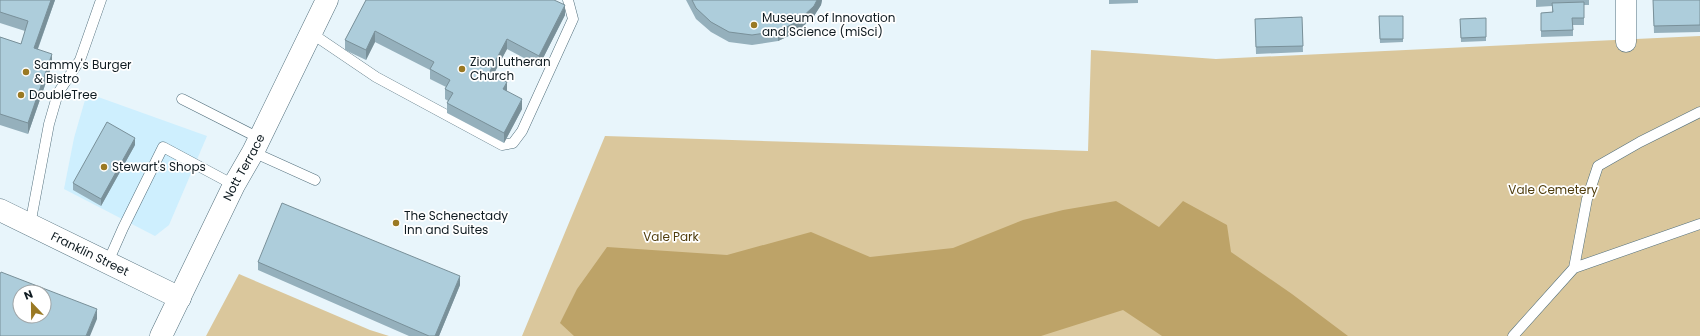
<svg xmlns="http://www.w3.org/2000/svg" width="1700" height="336" font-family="Poppins,sans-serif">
  <rect width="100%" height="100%" fill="#e8f5fb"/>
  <path fill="#ceeffe" d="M87,93L207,136L169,225L155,236L64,189L74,138Z"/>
  <path fill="#dac79c" d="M1700,36V336H522L605,136L1088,151L1091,50L1216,59Z
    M239,274L370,330L389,336H206Z"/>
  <path fill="#bda368" d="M1116,201L1159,227L1183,201L1227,225L1231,252L1292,294L1348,336H1162L1123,310L1041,336H574L560,323L577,289L607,247L727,255L811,232L870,257L953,248L1023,220L1063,210Z"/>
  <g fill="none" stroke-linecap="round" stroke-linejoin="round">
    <defs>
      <path id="lane" d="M311,33L376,77L502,145L513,143L522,131L573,19L568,0
        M182,99L259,138
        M253,152L315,180
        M30,225L49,124L58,93L80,60L101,0
        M108,262L123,228L163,147L234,185
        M1574,268L1700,224
        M1513,336L1574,268L1587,199L1598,166L1640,142L1700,112"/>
      <path id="street" d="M1626,0V42"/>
      <g id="secondary">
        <path id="s1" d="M0,210L180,298"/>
        <path id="s2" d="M161,336L234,185L253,152L327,0"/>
      </g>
    </defs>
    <use href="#lane" stroke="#526f7c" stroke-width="11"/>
    <use href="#street" stroke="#526f7c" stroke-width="21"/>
    <use href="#secondary" stroke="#526f7c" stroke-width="23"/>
    <use href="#lane" stroke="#fff" stroke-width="10"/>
    <use href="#street" stroke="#fff" stroke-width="20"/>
    <use href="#secondary" stroke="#fff" stroke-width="22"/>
  </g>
  <path fill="#95b0bc" d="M0,0H55L38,49L52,65L28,134L0,125V37L21,44L25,31L0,23Z
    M366,0L565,15L539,66L507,49L493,75L522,109L504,143L447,113V103L448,101L445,99V89L446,87L430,79V70L375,42L366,60L345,50V40Z
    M686,0H822L821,5L814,16L797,32L778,41L752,45L729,42L711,32L696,19Z
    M1109,0H1138V3L1109,4Z
    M1536,0H1589V5H1584V25H1573V36L1541,37V13L1552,12V6L1536,7Z
    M1653,0H1700V32L1654,33Z
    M1379,16H1403V42L1380,43Z
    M1302,17L1303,52L1256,54L1255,19Z
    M1486,18V41L1461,42L1460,19Z
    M135,145L101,206L73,190V183Z
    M258,262L460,285L439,336H409L258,270Z"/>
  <path fill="#799099" d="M51,0H55L34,59V48Z
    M817,0H822L821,5L814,16L797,32L778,41V31Z
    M565,5V15L539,66V56Z
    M375,31V42L366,60V50Z
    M507,39V49L489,83V73Z
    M52,54V65L28,134V123Z
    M507,82V92L503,89Z
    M522,99V109L504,143V133Z
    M135,138V145L101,206V199Z
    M460,276V285L439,336H435Z
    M97,309V319L90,336H86Z"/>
  <path fill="#adcddb" stroke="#799099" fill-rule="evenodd" d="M0,0H51L34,48L52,54L28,123L0,114V37L21,44L28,21L0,12Z
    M366,0H554L565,5L539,56L507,39L489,73L507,82L503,89L522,99L504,133L447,103L453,93L445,89L450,80L430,69L434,62L375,31L366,50L345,40Z
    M692,0H817L814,6L797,22L778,31L752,35L729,32L711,22L696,8Z
    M1653,0H1700V25L1654,26Z
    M1584,2V18H1572L1573,30L1541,31V13L1553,12L1552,3Z
    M1379,16H1403V39H1380Z
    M1302,17L1303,46L1256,47L1255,19Z
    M1486,18V37L1461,38L1460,19Z
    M107,122L135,138L101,199L73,183Z
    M282,203L460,276L435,336H429L258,262Z
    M1,272L97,309L86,336H0V274ZM20,292H44V316H20Z"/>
  <g fill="#9a7923" stroke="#fff" stroke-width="1.5">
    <circle cx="754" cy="25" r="4"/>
    <circle cx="462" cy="69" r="4"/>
    <circle cx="26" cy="72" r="4"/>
    <circle cx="21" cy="95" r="4"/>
    <circle cx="104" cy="167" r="4"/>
    <circle cx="396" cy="223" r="4"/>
  </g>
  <g text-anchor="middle" stroke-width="3.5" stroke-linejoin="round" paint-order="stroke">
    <g font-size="12" fill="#0f1b21" stroke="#fff" text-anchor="start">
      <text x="762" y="22">Museum of Innovation<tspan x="762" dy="14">and Science (miSci)</tspan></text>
      <text x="470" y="66">Zion Lutheran<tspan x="470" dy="14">Church</tspan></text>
      <text x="34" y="69">Sammy's Burger<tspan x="34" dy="14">&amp; Bistro</tspan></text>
      <text x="29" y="99">DoubleTree</text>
      <text x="112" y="171">Stewart's Shops</text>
      <text x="404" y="220">The Schenectady<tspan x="404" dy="14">Inn and Suites</tspan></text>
    </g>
    <g font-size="12" fill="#0f1b21" stroke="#fff">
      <text dy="4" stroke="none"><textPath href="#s2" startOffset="188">Nott Terrace</textPath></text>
      <text dy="4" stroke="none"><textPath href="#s1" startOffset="100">Franklin Street</textPath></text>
    </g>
    <g font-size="12" fill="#503d0d" stroke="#fff">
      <text x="1553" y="194">Vale Cemetery</text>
      <text x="671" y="241">Vale Park</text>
    </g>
  </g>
  <g transform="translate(32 304) rotate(338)"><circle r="19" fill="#ffffff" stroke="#9fa4a6"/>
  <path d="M0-3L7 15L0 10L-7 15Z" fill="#9a7923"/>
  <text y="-6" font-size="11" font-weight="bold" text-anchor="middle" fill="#0f1b21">N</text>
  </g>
</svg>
